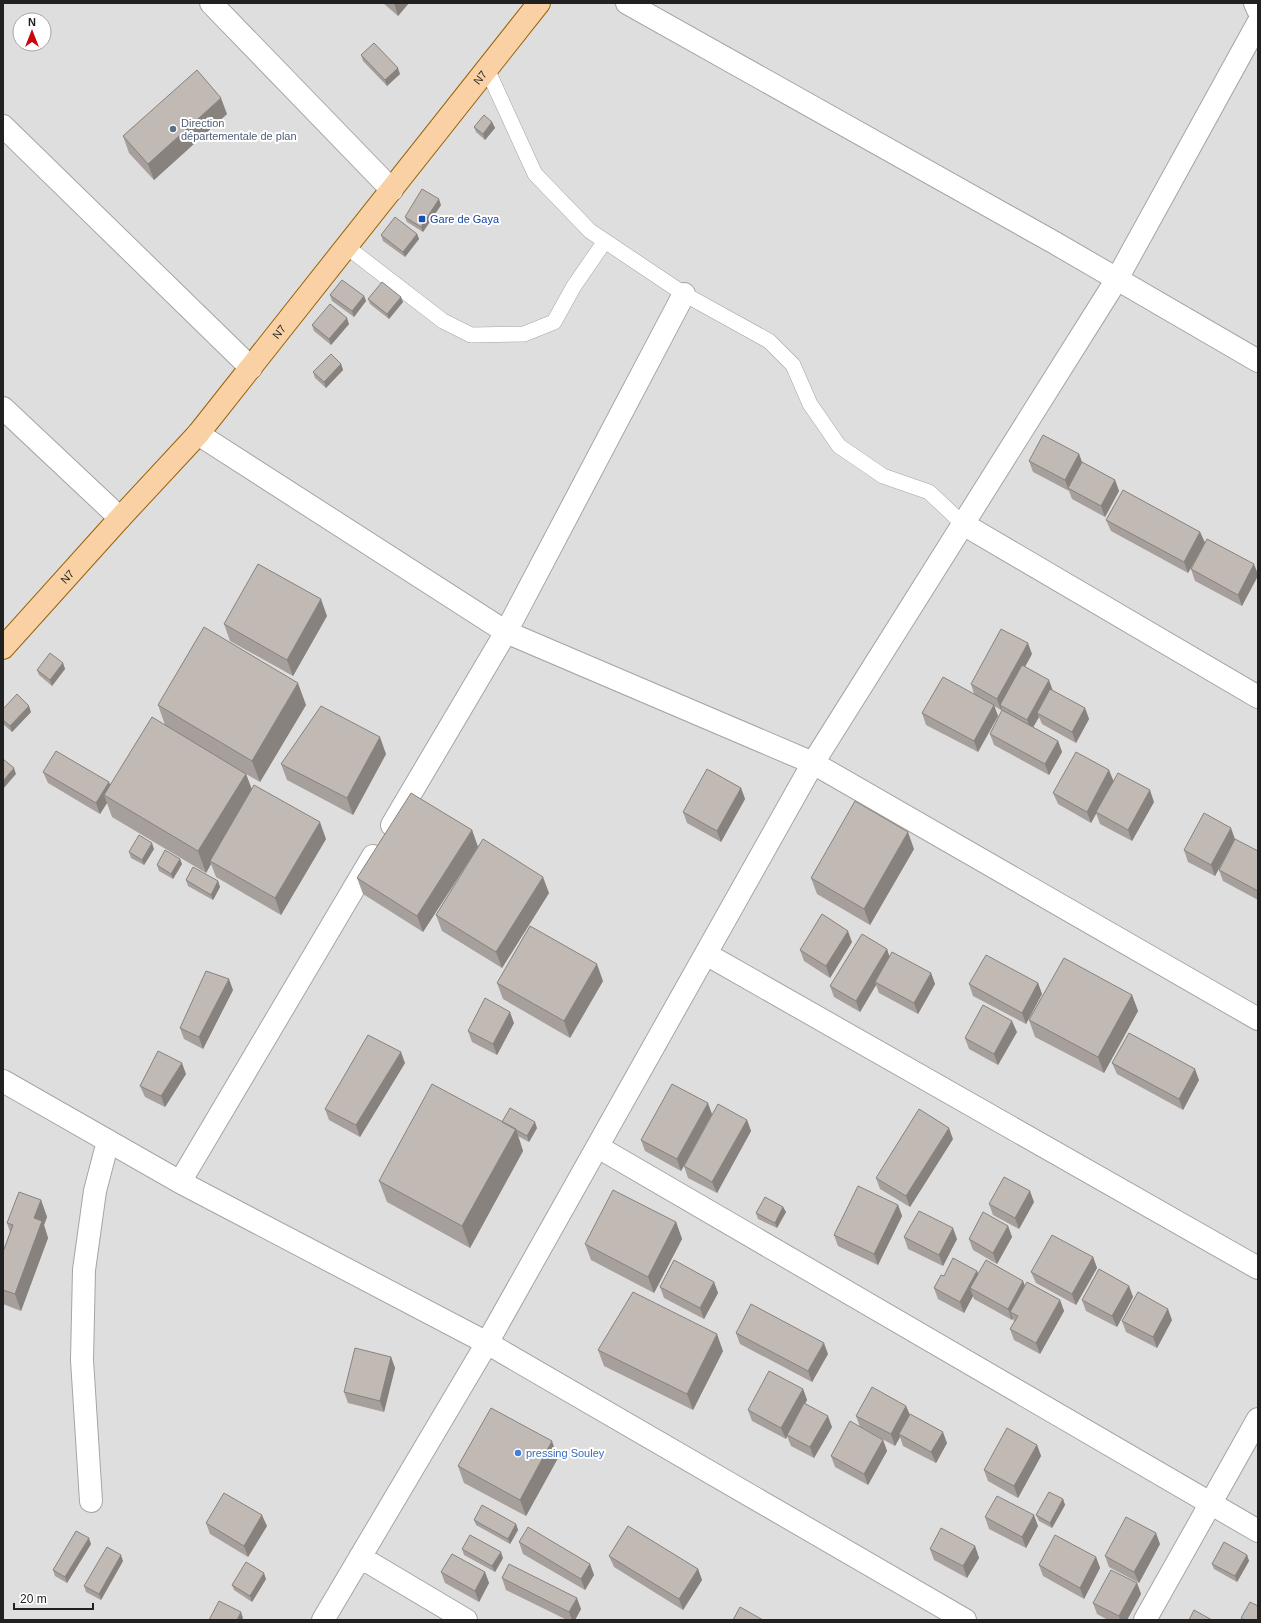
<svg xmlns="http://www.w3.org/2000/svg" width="1261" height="1623" font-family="Arial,sans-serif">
  <rect width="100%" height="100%" fill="#f1ede7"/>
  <path fill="#dfdede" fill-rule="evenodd" d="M3,3H1258V1620H3ZM20,20H44V44H20Z"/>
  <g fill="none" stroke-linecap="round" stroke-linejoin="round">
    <defs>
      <path id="lane" d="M487,69L535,174L590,231L684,294L769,341L793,365L810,404L839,446L883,476L929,492L963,524
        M347,247L443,321L471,335L524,334L554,322L574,286L605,241"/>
      <path id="street" d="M211,3L392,190
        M627,3L1055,243L1258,361
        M1255,3L1258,10
        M3,126L251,368
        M3,408L120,518
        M198,434L506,632L813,763L1258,1019
        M963,524L1258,697
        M392,825L506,632L684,294
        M706,954L1258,1268
        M3,1081L180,1182L487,1343L965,1620
        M598,1147L1258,1531
        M180,1182L373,856
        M91,1501L82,1360L84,1270L95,1191L108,1141
        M360,1557L466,1620
        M323,1620L487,1343L813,763L1117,279L1258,23
        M1145,1620L1258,1419"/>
      <g id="primary">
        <path id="s1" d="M3,648L120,518L198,434L539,3"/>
      </g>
    </defs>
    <use href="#lane" stroke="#a5a5a5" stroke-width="16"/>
    <use href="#street" stroke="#a5a5a5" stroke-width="24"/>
    <use href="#primary" stroke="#986205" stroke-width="24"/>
    <use href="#lane" stroke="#fff" stroke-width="15"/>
    <use href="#street" stroke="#fff" stroke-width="22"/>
    <use href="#primary" stroke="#f9d1a4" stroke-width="22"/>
  </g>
  <path fill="#a69f9b" d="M383,3H409L398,16Z
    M361,55L400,74L387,86L363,61Z
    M227,114L154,180L129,153L123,136Z
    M492,122L495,128L485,140L476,132L474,127Z
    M441,205L423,232L407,222L405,217Z
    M417,234L419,239L405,257L383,241L381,235Z
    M330,295L364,296L366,301L354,317L332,301Z
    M368,299L403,302L389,319L370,304Z
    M349,324L331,345L314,331L312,325Z
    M341,364L343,370L326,388L315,378L313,372Z
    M1079,454L1082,462L1115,480L1119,491L1105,517L1072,499L1069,491L1033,472L1029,461Z
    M1106,520L1200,532L1205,543L1188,573L1111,531Z
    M1254,564L1242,606L1195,581L1191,569Z
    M327,616L293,676L230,641L224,624Z
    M1032,654L1025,667L1053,691L1085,708L1089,719L1076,743L1042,724L1039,717L1033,727L1058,741L1062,752L1049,775L994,745L990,734L1002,711V709L1001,710L994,706L998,716L978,752L926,725L922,713L974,694L971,684Z
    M63,663L65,669L52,686L39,675L37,670Z
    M158,705H306L260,782L246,774L252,790L326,839L281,915L216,877L211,864L206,873L112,817L107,803L100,814L48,783L43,772L109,782L110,785L165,725Z
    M3,709L31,712L12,732L3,724Z
    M386,754L353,815L287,780L281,764Z
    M1113,781L1154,802L1132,841L1100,824L1096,813L1091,823L1058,804L1053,793Z
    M741,788L745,799L721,842L687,823L683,812Z
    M472,830L478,847L423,932L363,894L357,878Z
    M1235,839L1215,876L1188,862L1184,850Z
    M154,849L144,865L131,858L129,852Z
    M914,849L870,925L817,894L811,878Z
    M1258,851V900L1223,881L1219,870Z
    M180,859L182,864L173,879L159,871L157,865Z
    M186,880L218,881L220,887L213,900L188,886Z
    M549,893L502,968L442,931L436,915Z
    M852,942L830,978L804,961L800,950Z
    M887,949L889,956L931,973L935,984L918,1014L879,993L876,985L860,1012L834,997L830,986Z
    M603,981L570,1038L503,999L497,983Z
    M1038,983L1042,994L1026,1024L973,996L969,984Z
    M233,990L203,1049L184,1039L180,1028Z
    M1132,995L1138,1011L1104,1073L1035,1037L1029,1020Z
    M514,1023L497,1055L472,1042L468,1031Z
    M1017,1032L998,1065L969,1049L965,1038Z
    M405,1063L360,1137L329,1120L325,1109Z
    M1112,1063L1199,1080L1183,1110L1117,1074Z
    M186,1074L165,1107L145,1097L140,1086Z
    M712,1114L681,1171L645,1151L641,1140Z
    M747,1120L751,1131L717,1193L688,1178L684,1166Z
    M502,1122L537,1128L529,1142L518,1136L523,1151L470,1248L387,1202L379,1181Z
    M953,1139L910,1207L880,1189L876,1178Z
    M41,1200L47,1217L44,1225L48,1238L21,1311L3,1304V1252L10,1232L7,1223Z
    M1034,1202L1019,1229L993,1215L989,1204Z
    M898,1205L902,1216L878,1265L838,1246L834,1235Z
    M783,1207L786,1212L777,1228L758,1219L756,1213Z
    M676,1222L682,1239L654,1293L591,1260L585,1244Z
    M1008,1226L1012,1237L997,1264L973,1250L969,1239Z
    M904,1237L957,1239L943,1266L908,1249Z
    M1093,1257L1097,1268L1076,1305L1036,1283L1031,1272Z
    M977,1271L978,1274L1023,1281L1025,1286L1060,1300L1064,1311L1040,1354L1014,1340L1010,1329L1014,1322L1013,1318L1012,1320L974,1299L973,1296L964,1313L938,1299L934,1288L944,1276Z
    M714,1282L718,1293L704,1319L664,1298L660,1287Z
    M1129,1286L1133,1297L1117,1327L1086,1311L1082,1300Z
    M1172,1320L1157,1348L1126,1332L1122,1321Z
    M736,1333L828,1354L812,1382L740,1344Z
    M598,1350L723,1351L693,1410L604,1366Z
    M391,1357L395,1368L384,1412L348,1403L344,1392Z
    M803,1389L807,1400L805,1403L832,1427L814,1458L791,1446L787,1436L786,1439L752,1421L748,1410Z
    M906,1406L910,1415L947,1443L936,1463L903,1446L900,1437L895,1446L860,1427L856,1416Z
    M883,1440L887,1451L868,1485L835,1467L831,1456Z
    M1037,1445L1041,1456L1018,1498L988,1481L984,1470Z
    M558,1458L526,1516L464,1483L458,1466Z
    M1063,1499L1065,1505L1052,1528L1039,1521L1036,1515Z
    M985,1517L1038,1526L1026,1548L989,1529Z
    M474,1520L516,1524L518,1530L510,1544L476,1525Z
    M206,1523L267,1526L248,1557L210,1534Z
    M519,1542L590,1564L594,1575L585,1590L523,1554Z
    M91,1544L67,1583L55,1576L53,1570Z
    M1160,1544L1139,1583L1109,1567L1105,1556Z
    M975,1546L979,1558L967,1578L934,1560L930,1549Z
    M462,1549L503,1558L495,1572L464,1555Z
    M1247,1555L1249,1561L1237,1582L1214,1569L1212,1564Z
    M609,1556L698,1569L702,1580L683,1610L614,1567Z
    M1096,1557L1100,1568L1084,1599L1043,1576L1039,1565Z
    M123,1561L101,1600L86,1592L84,1586Z
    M441,1572H485L489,1583L479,1602L445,1583Z
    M502,1578L581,1609L575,1620H567L506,1590Z
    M266,1579L252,1602L234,1590L232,1585Z
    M1137,1583L1141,1594L1127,1620H1108L1097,1614L1093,1603Z"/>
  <path fill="#87827e" d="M394,3H409L398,16Z
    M398,68L400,74L387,86L385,80Z
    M221,98L227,114L154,180L148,164Z
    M492,122L495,128L485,140L483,134Z
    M439,199L441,205L423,232L421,227Z
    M417,234L419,239L405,257L403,252Z
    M364,296L366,301L354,317L352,311Z
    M401,297L403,302L389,319L387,314Z
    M347,318L349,324L331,345L329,339Z
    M341,364L343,370L326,388L324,382Z
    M1079,454L1083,465L1068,488L1069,491L1065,480Z
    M1115,480L1119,491L1105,517L1101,506Z
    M1200,532L1205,543L1188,573L1184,562Z
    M1254,564L1258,574V576L1242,606L1238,595Z
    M321,599L327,616L293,676L287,660Z
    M1028,643L1032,654L1003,706L1000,705L1002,709L1001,710L997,699Z
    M63,663L65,669L52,686L50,680Z
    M1049,680L1053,691L1037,713L1039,717L1031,731L1027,720Z
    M298,683L306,705L260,782L252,761Z
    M994,705L998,716L978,752L974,741Z
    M29,706L31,712L12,732L10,726Z
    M1085,708L1089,719L1076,743L1072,732Z
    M380,737L386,754L353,815L347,798Z
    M1058,741L1062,752L1049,775L1045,764Z
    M14,768L16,774L3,789V781Z
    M1109,770L1114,782L1091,823L1087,812Z
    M246,774L254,795L210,861L211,864L206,873L198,851Z
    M109,782L113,793L104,795L107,803L100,814L96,803Z
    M741,788L745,799L721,842L717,831Z
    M1150,790L1154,802L1132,841L1128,830Z
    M320,822L326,839L281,915L275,898Z
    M1231,828L1235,839L1215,876L1211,865Z
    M472,830L478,847L423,932L417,916Z
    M908,832L914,849L870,925L864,909Z
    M152,843L154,849L144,865L142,860Z
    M180,859L182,864L173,879L171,874Z
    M543,877L549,893L502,968L496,952Z
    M218,881L220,887L213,900L211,895Z
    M848,931L852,942L830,978L826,966Z
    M887,949L891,961L875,982L876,985L860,1012L856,1001Z
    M597,964L603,981L570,1038L564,1021Z
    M931,973L935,984L918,1014L914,1003Z
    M229,979L233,990L203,1049L199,1037Z
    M1038,983L1042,994L1026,1024L1022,1013Z
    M1132,995L1138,1011L1104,1073L1098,1057Z
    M510,1012L514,1023L497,1055L493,1044Z
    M1012,1021L1017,1032L998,1065L994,1054Z
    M401,1052L405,1063L360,1137L356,1125Z
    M182,1063L186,1074L165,1107L161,1096Z
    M1195,1069L1199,1080L1183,1110L1179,1099Z
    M708,1103L712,1114L681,1171L677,1159Z
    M747,1120L751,1131L717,1193L712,1182Z
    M535,1122L537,1128L529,1142L527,1136Z
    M949,1128L953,1139L910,1207L906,1196Z
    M516,1129L523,1151L470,1248L462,1226Z
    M1030,1191L1034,1202L1019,1229L1015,1218Z
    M41,1200L47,1217L44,1225L48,1238L21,1311L15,1294L34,1218Z
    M898,1205L902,1216L878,1265L874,1254Z
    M783,1207L786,1212L777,1228L775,1223Z
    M676,1222L682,1239L654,1293L648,1277Z
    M1008,1226L1012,1237L997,1264L993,1253Z
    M953,1228L957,1239L943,1266L939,1255Z
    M1093,1257L1097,1268L1076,1305L1072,1294Z
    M977,1271L981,1282L970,1288L973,1296L964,1313L960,1302Z
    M1023,1281L1027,1292L1010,1312L1013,1318L1012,1320L1008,1309Z
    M714,1282L718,1293L704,1319L700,1308Z
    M1129,1286L1133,1297L1117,1327L1112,1316Z
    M1060,1300L1064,1311L1040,1354L1036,1343Z
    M1168,1309L1172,1320L1157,1348L1153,1337Z
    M717,1334L723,1351L693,1410L687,1394Z
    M824,1343L828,1354L812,1382L808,1371Z
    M391,1357L395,1368L384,1412L380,1401Z
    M803,1389L807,1400L788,1435H787V1436L786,1439L781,1428Z
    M906,1406L911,1418L899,1434L900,1437L895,1446L891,1434Z
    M828,1416L832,1427L814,1458L810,1447Z
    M943,1432L947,1443L936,1463L931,1452Z
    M883,1440L887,1451L868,1485L864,1474Z
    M552,1441L558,1458L526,1516L520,1500Z
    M1037,1445L1041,1456L1018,1498L1014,1486Z
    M1063,1499L1065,1505L1052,1528L1050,1523Z
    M262,1515L267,1526L248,1557L244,1546Z
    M1034,1515L1038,1526L1026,1548L1022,1537Z
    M516,1524L518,1530L510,1544L508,1539Z
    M1156,1533L1160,1544L1139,1583L1134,1572Z
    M89,1538L91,1544L67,1583L65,1577Z
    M975,1546L979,1558L967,1578L963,1566Z
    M501,1552L503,1558L495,1572L492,1566Z
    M121,1555L123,1561L101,1600L99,1594Z
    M1247,1555L1249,1561L1237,1582L1235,1576Z
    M1096,1557L1100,1568L1084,1599L1080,1588Z
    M590,1564L594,1575L585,1590L581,1579Z
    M698,1569L702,1580L683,1610L679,1599Z
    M485,1572L489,1583L479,1602L475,1591Z
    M264,1573L266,1579L252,1602L250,1596Z
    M1137,1583L1141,1594L1127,1620H1120L1119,1616Z
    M577,1598L581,1609L575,1620H572L569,1612Z
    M241,1612L243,1618L242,1620H237Z"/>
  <path fill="#c1b9b4" stroke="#87827e" d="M374,43L398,68L385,80L361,55Z
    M197,70L221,98L148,164L123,136Z
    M484,115L492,122L483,134L474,127Z
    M422,189L439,199L421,227L405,217Z
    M395,217L417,234L403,252L381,235Z
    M342,280L364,296L352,311L330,295Z
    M382,282L401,297L387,314L368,299Z
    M330,304L347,318L329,339L312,325Z
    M331,354L341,364L324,382L313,372Z
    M1043,435L1079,454L1065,480L1029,461Z
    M1082,462L1115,480L1101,506L1068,488Z
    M1123,490L1200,532L1184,562L1106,520Z
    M1207,539L1254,564L1238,595L1191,569Z
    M258,564L321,599L287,660L224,624Z
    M204,627L298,683L252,761L158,705Z
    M1001,629L1028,643L997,699L971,684Z
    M50,653L63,663L50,680L37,670Z
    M1022,665L1049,680L1027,720L1000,705Z
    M943,677L994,705L974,741L922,713Z
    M1050,689L1085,708L1072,732L1037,713Z
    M17,694L29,706L10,726L3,720V709Z
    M321,706L380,737L347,798L281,764Z
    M1002,710L1058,741L1045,764L990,734Z
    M152,717L246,774L198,851L104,795Z
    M56,751L109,782L96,803L43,772Z
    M1076,752L1109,770L1087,812L1053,793Z
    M3,759L14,768L3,781Z
    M707,769L741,788L717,831L683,812Z
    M1118,773L1150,790L1128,830L1096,812Z
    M254,785L320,822L275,898L210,861Z
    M411,793L472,830L417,916L357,878Z
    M855,801L908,832L864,909L811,878Z
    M1204,813L1231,828L1211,865L1184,850Z
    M139,835L152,843L142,860L129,852Z
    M483,839L543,877L496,952L436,915Z
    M1235,839L1258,851V891L1219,870Z
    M165,850L180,859L171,874L157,865Z
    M193,867L218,881L211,895L186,880Z
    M822,914L848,931L826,966L800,950Z
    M530,926L597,964L564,1021L497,983Z
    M862,934L887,949L856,1001L830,986Z
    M892,952L931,973L914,1003L875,982Z
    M986,955L1038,983L1022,1013L969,984Z
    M1064,958L1132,995L1098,1057L1029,1020Z
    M206,971L229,979L199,1037L180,1028Z
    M485,998L510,1012L493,1044L468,1031Z
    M983,1005L1012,1021L994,1054L965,1038Z
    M1129,1033L1195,1069L1179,1099L1112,1063Z
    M368,1035L401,1052L356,1125L325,1109Z
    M158,1051L182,1063L161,1096L140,1086Z
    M432,1084L516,1129L462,1226L379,1181Z
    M672,1084L708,1103L677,1159L641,1140Z
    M718,1104L747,1120L712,1182L684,1166Z
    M510,1108L535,1122L527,1136L502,1122Z
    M919,1109L949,1128L906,1196L876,1178Z
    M1004,1177L1030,1191L1015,1218L989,1204Z
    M858,1186L898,1205L874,1254L834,1235Z
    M613,1190L676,1222L648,1277L585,1244Z
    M19,1192L41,1200L34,1218L42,1221L15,1294L3,1290V1252L13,1225L7,1223Z
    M765,1197L783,1207L775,1223L756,1213Z
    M919,1211L953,1228L939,1255L904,1237Z
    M983,1212L1008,1226L993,1253L969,1239Z
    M1052,1235L1093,1257L1072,1294L1031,1272Z
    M953,1258L977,1271L960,1302L934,1288L941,1275L944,1276Z
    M674,1260L714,1282L700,1308L660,1287Z
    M986,1260L1023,1281L1008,1309L970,1288Z
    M1099,1269L1129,1286L1112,1316L1082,1300Z
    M1027,1282L1060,1300L1036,1343L1010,1329L1018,1316L1010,1312Z
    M633,1292L717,1334L687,1394L598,1350Z
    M1138,1292L1168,1309L1153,1337L1122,1321Z
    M751,1304L824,1343L808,1371L736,1333Z
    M355,1348L391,1357L380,1401L344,1392Z
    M769,1371L803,1389L781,1428L748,1410Z
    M872,1387L906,1406L891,1434L856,1416Z
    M804,1403L828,1416L810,1447L787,1435Z
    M491,1408L552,1441L520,1500L458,1466Z
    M910,1414L943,1432L931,1452L899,1434Z
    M850,1421L883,1440L864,1474L831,1456Z
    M1007,1428L1037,1445L1014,1486L984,1470Z
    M1049,1492L1063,1499L1050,1523L1036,1515Z
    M224,1493L262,1515L244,1546L206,1523Z
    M997,1496L1034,1515L1022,1537L985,1517Z
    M482,1505L516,1524L508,1539L474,1520Z
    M1126,1517L1156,1533L1134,1572L1105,1556Z
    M628,1526L698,1569L679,1599L609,1556Z
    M528,1527L590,1564L581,1579L519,1542Z
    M941,1528L975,1546L963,1566L930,1549Z
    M76,1531L89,1538L65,1577L53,1570Z
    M470,1535L501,1552L492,1566L462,1549Z
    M1055,1535L1096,1557L1080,1588L1039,1565Z
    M1224,1542L1247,1555L1235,1576L1212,1564Z
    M107,1547L121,1555L99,1594L84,1586Z
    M452,1554L485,1572L475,1591L441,1572Z
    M246,1562L264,1573L250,1596L232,1585Z
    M509,1564L577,1598L569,1612L502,1578Z
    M1111,1570L1137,1583L1119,1616L1093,1603Z
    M219,1601L241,1612L237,1620H209Z
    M1250,1602L1258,1606V1620H1245L1241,1618Z
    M740,1607L763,1620H733Z
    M1194,1610L1212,1620H1189Z"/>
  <circle fill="#5c6f8a" stroke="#fff" stroke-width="1.5" cx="173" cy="129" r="4"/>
  <rect fill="#1a4fb4" stroke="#fff" stroke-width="1.5" x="418" y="215" width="8" height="8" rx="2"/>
  <circle fill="#3f7fe0" stroke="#fff" stroke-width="1.5" cx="518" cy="1453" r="4"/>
  <g text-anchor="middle" stroke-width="4" stroke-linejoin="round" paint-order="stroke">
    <g font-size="11" fill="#212121" stroke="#fff">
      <text dy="4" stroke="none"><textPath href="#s1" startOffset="744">N7</textPath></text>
      <text dy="4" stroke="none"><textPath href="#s1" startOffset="420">N7</textPath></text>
      <text dy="4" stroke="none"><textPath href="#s1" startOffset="96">N7</textPath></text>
    </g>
    <g font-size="11" fill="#4e5e75" stroke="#fff" text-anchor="start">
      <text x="181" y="127">Direction<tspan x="181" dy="13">départementale de plan</tspan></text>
    </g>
    <g font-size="11" fill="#164399" stroke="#fff" text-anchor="start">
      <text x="430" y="223">Gare de Gaya</text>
    </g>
    <g font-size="11" fill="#366cbe" stroke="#fff" text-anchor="start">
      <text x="526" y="1457">pressing Souley</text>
    </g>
  </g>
  <rect width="1261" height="1623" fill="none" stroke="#212121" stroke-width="8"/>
  <g transform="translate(32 32)"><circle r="19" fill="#ffffff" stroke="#a6a6a6"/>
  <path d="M0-3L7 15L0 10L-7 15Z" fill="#ca070e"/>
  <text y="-6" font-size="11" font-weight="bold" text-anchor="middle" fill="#212121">N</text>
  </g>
  <path d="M14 1603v6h79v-6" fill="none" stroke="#212121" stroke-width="2"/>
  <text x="20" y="1603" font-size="12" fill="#212121" stroke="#ffffff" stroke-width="3" paint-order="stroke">20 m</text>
</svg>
